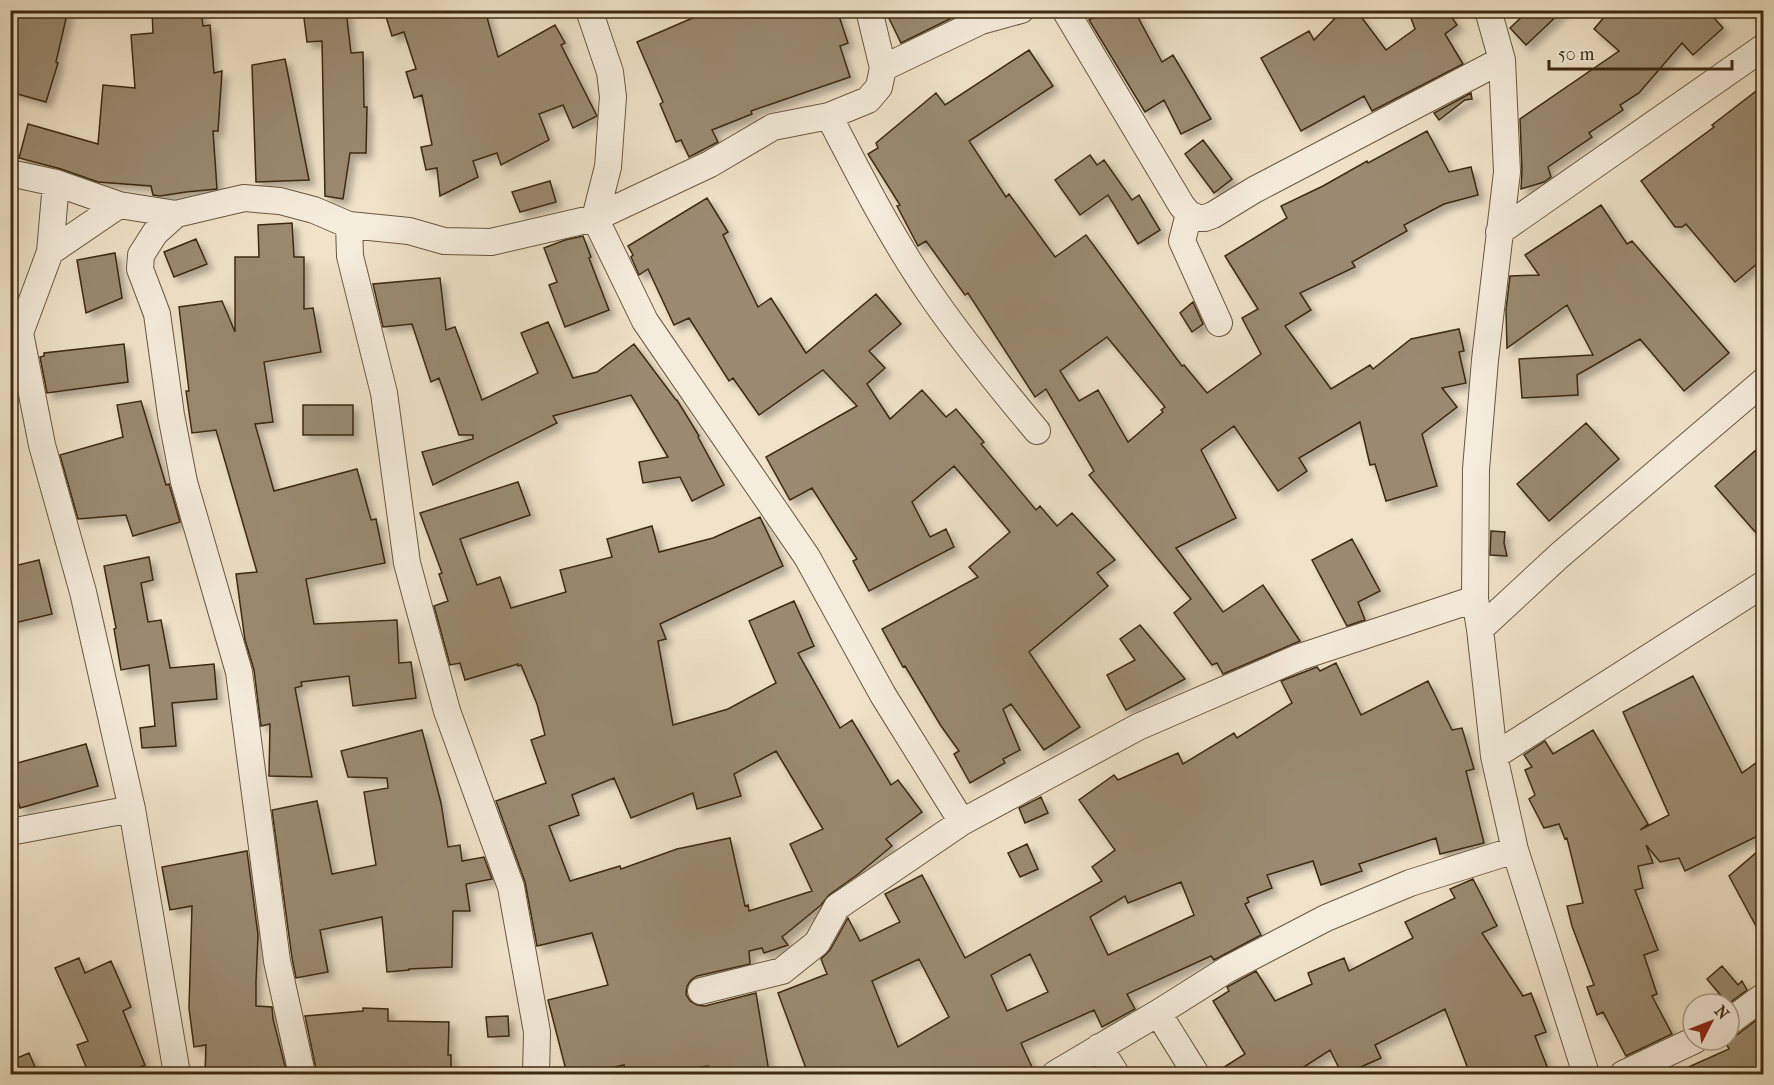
<svg xmlns="http://www.w3.org/2000/svg" width="1774" height="1085" font-family="'IM FELL French Canon',serif">
  <defs>
    <filter id="shadow"><feDropShadow dx="5.5" dy="5.5" stdDeviation="3" flood-color="#0004"/></filter>
  </defs>
  <rect width="100%" height="100%" fill="#f0e3c9"/>
  <filter id="stains"><feTurbulence type="fractalNoise" baseFrequency=".00333" numOctaves="4"/><feColorMatrix values="0 0 0 0 .2 0 0 0 0 .09 0 0 0 0 .02 0 0 0 .5 -.17"/></filter>
  <radialGradient id="worn" r=".72"><stop offset=".6" stop-color="#630" stop-opacity="0"/><stop offset="1" stop-color="#630" stop-opacity=".3"/></radialGradient>
  <path fill="#9a8a71" stroke="#3c2911" stroke-width="1.5" fill-rule="evenodd" filter="url(#shadow)" d="M10,10H68L56,62L58,63L46,102L10,92Z
    M152,10H201L203,26L210,25L214,73L222,71L218,131H213L217,189L186,192L160,196L153,195L151,186L98,182L61,169L19,158L28,124L98,144L103,85L135,88L131,35L153,33Z
    M303,10H346L351,53L363,52L364,107H367L366,153H350L343,199L325,196L322,41L307,42Z
    M384,10H485L498,57L555,25L565,43L561,45L597,116L573,128L563,105L539,114L549,140L501,165L497,153L473,161L478,177L440,196L437,168L426,170L421,147L432,145L422,95L414,98L406,72L416,69L404,32L392,36Z
    M711,10H837L848,43L840,46L850,77L751,111L752,114L712,130L718,142L689,157L681,140L676,142L660,104L663,102L637,42Z
    M885,10H968L901,43Z
    M1107,10H1134L1162,62L1173,55L1211,119L1181,134L1164,100L1145,112L1089,20Z
    M1343,10H1356L1386,50L1415,29L1408,10H1447L1457,25L1445,34L1463,64L1372,111L1364,96L1301,131L1261,58L1309,31L1314,40Z
    M1529,10H1563L1526,45L1510,28Z
    M1610,10H1707L1723,28L1693,55L1682,43L1639,93L1620,105L1623,110L1589,133L1592,137L1548,167L1551,177L1544,182L1521,189L1522,171L1520,119L1619,51L1594,29Z
    M1029,50L1053,86L969,141L1006,197L1009,194L1055,257L1086,235L1182,366L1184,365L1207,393L1261,354L1242,318L1258,309L1225,256L1287,218L1281,206L1323,186L1367,161L1368,163L1427,131L1449,172L1471,167L1478,195L1444,204L1404,225L1407,231L1352,262L1355,267L1300,293L1311,310L1285,326L1331,389L1370,365L1373,369L1411,339L1459,329L1464,351L1459,352L1466,383L1442,388L1457,407L1422,434L1437,486L1386,501L1375,464L1370,465L1360,422L1299,458L1307,471L1278,491L1234,426L1201,450L1236,518L1176,548L1223,612L1263,585L1300,641L1223,674L1217,663L1212,665L1174,613L1191,599L1089,475L1094,471L1046,389L1035,397L968,293L965,295L926,241L918,246L897,206L900,205L868,154L878,148L876,143L936,93L945,105ZM1107,337L1165,407L1161,410L1163,412L1128,442L1098,390L1079,401L1060,371Z
    M285,59L309,180L256,182L252,65Z
    M1764,85V258L1735,282L1686,224L1682,227H1675L1641,181L1714,127L1712,125Z
    M1471,93L1472,99L1465,100L1439,120L1434,113Z
    M1203,140L1232,179L1214,193L1185,154Z
    M1090,155L1097,165L1104,160L1132,200L1139,195L1160,230L1138,244L1108,195L1080,215L1055,180Z
    M550,181L556,202L520,212L512,192Z
    M707,198L728,232L723,235L758,307L771,298L806,353L876,294L901,324L869,351L885,368L867,384L890,419L922,390L946,417L956,409L984,442L981,444L1036,510L1040,506L1057,526L1072,513L1115,560L1097,573L1108,586L1029,652L1080,727L1044,750L1011,704L1003,709L1020,750L1003,759L1005,763L970,783L954,754L959,751L941,726L905,666L903,667L882,629L978,577L969,567L1010,532L954,466L912,502L930,537L946,529L954,547L869,591L853,561L857,559L812,488L790,500L766,457L857,406L823,370L759,415L733,378L729,381L689,318L674,325L648,269L639,275L631,257L633,255L628,246Z
    M1601,205L1627,244L1632,241L1729,353L1684,391L1640,339L1577,375L1578,395L1522,398L1519,359L1593,355L1567,305L1507,348L1506,310L1510,276L1539,275L1525,255Z
    M292,223L294,257H304V309L313,308L321,352L264,362L273,422L255,424L274,491L357,469L371,520L376,519L385,563L306,579L314,624L397,620L399,663L411,662L416,698L353,706L349,676L301,682L302,686L295,688L312,777L269,776L270,724L261,726L254,670L245,640L236,574L257,572L216,430L192,433L186,391H189L179,307L222,301L235,332V257H259L258,225Z
    M583,236L591,257L589,258L609,310L565,327L549,285L557,282L544,248L565,240Z
    M196,239L207,264L174,277L164,252Z
    M115,253L122,298L86,313L77,260Z
    M440,278L446,330L455,327L482,400L538,373L521,333L548,322L573,378L597,372L634,344L676,400H677L699,436L698,437L724,485L692,501L680,477L643,483L639,462L668,457L631,395L553,416L557,423L433,485L422,452L473,439V435H459L439,378L431,382L412,324L383,327L373,284Z
    M1193,302L1203,324L1192,332L1180,313Z
    M124,344L128,382L47,393L40,357L44,356V353Z
    M141,401L166,485L169,484L180,522L133,536L126,515L78,519L60,455L123,437L117,405Z
    M303,405H353V435H303Z
    M1586,423L1619,459L1549,521L1517,484Z
    M1764,443V542L1715,486Z
    M518,482L530,515L460,539L477,585L500,577L511,608L566,592L560,570L612,557L607,539L652,526L659,552L713,538L760,517L783,566L660,624L666,639L658,641L673,725L728,709L776,683L749,621L794,601L814,646L798,653L840,728L852,720L891,785L898,780L922,812L886,839L892,846L857,875L829,895L821,905L782,937L788,945L764,953L762,948L749,951L750,964L697,976L691,980L687,986L686,994L690,1001L697,1005L705,1006L756,993L769,1072L755,1074H709L708,1066L653,1074H625L624,1065L584,1074H567L548,1000L608,985L592,933L537,946L525,882L496,801L546,783L531,740L545,735L537,704L521,665L518,666V664L465,680L460,663L450,665L434,606L448,601L439,574L442,573L420,513ZM776,751L823,829L790,844L812,891L749,911L748,905L745,906L730,838L677,849L621,869L620,866L570,881L549,826L579,815L572,795L614,778L631,818L693,793L697,809L741,796L734,774Z
    M1491,531L1505,532L1504,543L1507,556L1490,555Z
    M1352,539L1380,591L1358,602L1365,620L1347,626L1312,560Z
    M149,557L153,580L141,583L148,622L161,620L170,668L214,664L217,699L172,703L176,746L142,748L140,728L155,726L149,665L121,670L114,629L116,628L104,566Z
    M39,560L52,614L10,624V567Z
    M1140,625L1185,679L1126,710L1107,675L1135,660L1120,639Z
    M1336,663L1361,715L1428,681L1452,730L1462,728L1474,769L1466,771L1484,843L1440,854L1436,838L1359,864L1362,871L1321,885L1313,861L1267,875L1272,888L1247,898L1249,902L1245,904L1261,935L1214,960L1211,956L1127,994L1135,1009L1102,1027L1094,1010L1021,1043L1035,1074H808L778,993L827,974L821,959L830,950L848,918L860,941L900,922L885,894L922,875L965,958L1102,881L1092,867L1115,850L1079,800L1114,775L1118,780L1178,753L1183,764L1234,733L1237,738L1292,703L1281,681L1317,667L1320,671ZM1181,882L1194,915L1108,955L1090,917L1125,896L1128,903ZM1030,954L1048,992L1007,1011L991,975ZM919,959L949,1017L898,1047L872,981Z
    M1693,676L1742,773L1764,757V833L1685,871L1679,858L1660,862L1646,845L1653,863L1638,866L1643,888L1635,890L1658,950L1644,955L1657,994L1652,996L1672,1034L1626,1056L1603,1012L1597,1015L1587,987L1594,985L1572,926L1567,906L1583,903L1567,838L1565,839L1559,824L1544,828L1529,799L1535,795L1525,770L1532,767L1524,755L1545,741L1553,754L1593,730L1648,824L1640,830L1669,815L1623,712Z
    M422,730L441,803L448,847L460,845L462,861L484,857L492,879L466,884L470,911H453L452,967L409,969V970L387,972L382,917L320,930L328,972L296,978L292,958L272,810L317,801L332,874L376,865L364,792L388,788L387,778L348,777L341,751Z
    M86,744L98,786L20,808L10,776V765Z
    M1041,797L1048,813L1025,823L1019,808Z
    M1027,844L1038,869L1020,877L1008,853Z
    M1764,846V941L1729,876Z
    M247,851L258,935L256,982V1006L272,1007L273,1019L287,1074H205L206,1045L194,1047L189,1008L192,906L170,910L162,867Z
    M1473,879L1497,926L1482,933L1523,996L1531,993L1546,1032L1535,1036L1550,1074H1470L1445,1009L1375,1045L1381,1058L1345,1074H1342L1330,1050L1293,1074H1213L1245,1054L1213,1001L1229,991L1227,987L1256,971L1275,1001L1312,984L1308,973L1344,958L1349,971L1413,938L1405,922L1455,898L1450,889Z
    M79,958L85,973L111,961L131,1007L123,1011L145,1065L121,1074H89L77,1045L88,1041L55,968Z
    M1722,966L1738,985L1742,981L1747,990L1728,1004L1707,979Z
    M363,1008L388,1009V1021L449,1022L448,1055H451V1074L363,1073V1071L317,1074L305,1016L363,1011Z
    M508,1016L509,1036L488,1037L486,1017Z
    M1762,1016L1764,1017V1074H1673L1729,1049L1724,1040H1729V1037L1738,1034Z
    M29,1053L38,1074H10V1061Z"/>
  <g fill="none" stroke-linecap="round" stroke-linejoin="round">
    <defs>
      <path id="minor" d="M589,10L610,72L613,97L608,167L595,218L645,321L807,557L883,695L962,822
        M1065,10L1182,206L1189,214L1198,218H1205L1213,215L1254,190L1502,60
        M1488,10L1502,60L1507,172L1485,360L1476,469L1475,599L1480,629L1494,756L1515,850L1586,1074
        M883,68L981,21L1021,10
        M829,116C861,178 893,241 933,298C965,344 1001,388 1037,431
        M10,173L56,183L119,205L176,214L244,198L280,201L314,210L349,225L409,231L444,241L491,242L595,218L710,164L773,127L829,116L868,100L879,87L883,68L869,10
        M56,183L50,252L20,333L42,445L83,592L132,809L177,1074
        M176,214L155,233L141,255L140,269L157,314L171,415L184,482L239,672L277,961L302,1074
        M1189,214L1182,241L1219,323
        M349,225L350,256L384,393L407,563L447,711L511,887L537,1032L536,1074
        M1499,232L1764,47
        M50,252L119,205
        M1480,629L1560,555L1764,381
        M1494,756L1764,584
        M10,832L132,809
        M701,991L782,971L817,943L837,907L962,822L1138,727L1300,657L1475,599
        M1158,1013L1196,1074
        M1729,1022L1764,996
        M1099,1047L1116,1074
        M1055,1074L1158,1013L1228,969L1326,918L1410,883L1515,850
        M1623,1074L1695,1040"/>
    </defs>
    <use href="#minor" stroke="#69583f" stroke-width="28"/>
    <use href="#minor" stroke="#f5eddc" stroke-width="26"/>
  </g>
  <rect width="1774" height="1085" fill="none" stroke="#f0e3c9" stroke-width="36"/>
  <rect x="12" y="12" width="1750" height="1061" fill="none" stroke="#3c2911" stroke-width="3"/>
  <rect x="18" y="18" width="1738" height="1049" fill="none" stroke="#3c2911" stroke-width="1.5"/>
  <g transform="translate(1711 1022) rotate(48)"><circle r="28" fill="#f5eddc" stroke="#ab9f8b" stroke-width="1.5"/>
  <path d="M0-4.5L10 22L0 15L-10 22Z" fill="#8f2418"/>
  <text y="-9" font-size="16" font-weight="bold" text-anchor="middle" fill="#3c2911">N</text>
  </g>
  <path d="M1549 60v9h183v-9" fill="none" stroke="#3c2911" stroke-width="3"/>
  <text x="1558" y="60" font-size="18" fill="#3c2911" stroke="#f5eddc" stroke-width="4.5" paint-order="stroke">50 m</text>
  <rect width="100%" height="100%" filter="url(#stains)"/>
  <rect width="100%" height="100%" fill="url(#worn)"/>
</svg>
